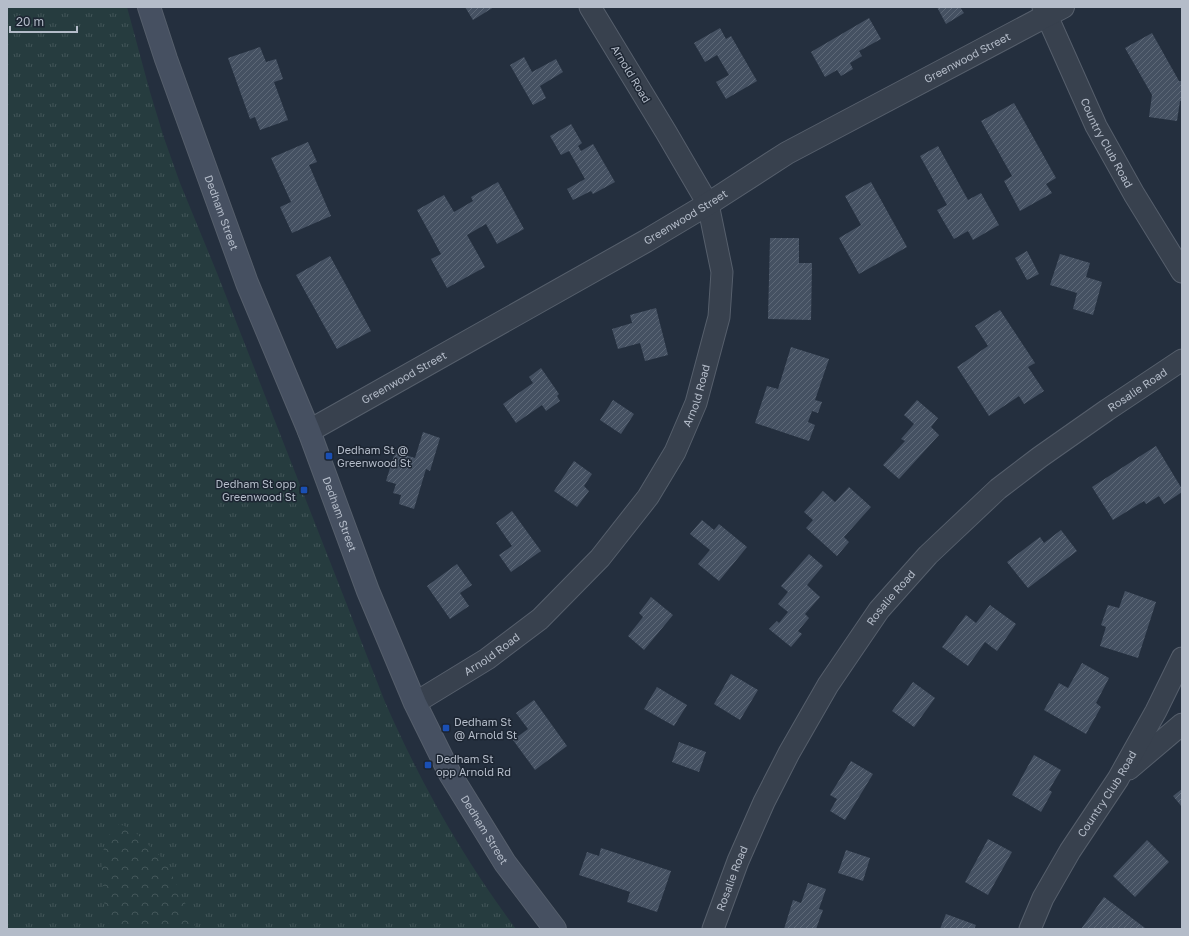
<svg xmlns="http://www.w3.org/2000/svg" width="1189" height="936" font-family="'Golos Text',sans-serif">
  <defs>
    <pattern id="grass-tufts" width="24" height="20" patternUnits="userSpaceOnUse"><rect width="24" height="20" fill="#263c3f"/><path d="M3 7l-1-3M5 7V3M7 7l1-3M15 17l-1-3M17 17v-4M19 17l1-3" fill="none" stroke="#435659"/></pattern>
    <pattern id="forest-crowns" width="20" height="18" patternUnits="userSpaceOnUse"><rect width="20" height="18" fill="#263c3f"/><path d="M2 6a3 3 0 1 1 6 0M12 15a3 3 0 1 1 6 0" fill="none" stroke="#435659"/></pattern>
    <pattern id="building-hatch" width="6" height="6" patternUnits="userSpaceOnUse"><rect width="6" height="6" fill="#455162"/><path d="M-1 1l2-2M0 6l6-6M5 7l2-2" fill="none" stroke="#5d6877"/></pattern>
  </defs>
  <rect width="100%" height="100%" fill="#242f3e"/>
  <path fill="url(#grass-tufts)" d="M7,7H127L150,92L164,138L180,183L217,273L385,702C421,784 463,858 516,929H7Z"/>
  <path fill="url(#forest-crowns)" d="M119,824L132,829L166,862L186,905L196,929H110L104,902L101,856L111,832Z"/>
  <path fill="url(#building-hatch)" d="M465,7H494L473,20Z
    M937,7H960L964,13L946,24Z
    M869,18L881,39L859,51L862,56L850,63L853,69L841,76L837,70L825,77L811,52Z
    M720,28L726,39L731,36L757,81L726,99L716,82L729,75L717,55L705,62L694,43Z
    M1152,33L1179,81H1182V101H1180L1177,121L1149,117L1152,95L1125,48Z
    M260,47L266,62L276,59L283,79L274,82L288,120L260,130L255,117L250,119L228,58Z
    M524,57L532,72L556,59L563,72L540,86L546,98L533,105L510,65Z
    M1014,103L1056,178L1046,184L1052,193L1020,211L1004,181L1012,176L981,121Z
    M571,124L582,143L578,146L581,151L593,144L615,182L593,194L591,191L573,200L567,189L585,179L569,151L561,155L550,136Z
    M308,142L317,162L309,165L331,216L292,233L280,207L291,202L271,158Z
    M938,146L968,200L981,193L999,225L973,240L968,231L954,239L937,210L947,205L920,156Z
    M498,182L524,229L497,244L486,224L467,235L485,267L447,288L431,259L441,254L417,210L444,195L454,212L473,201L471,197Z
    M871,182L907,247L859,274L839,238L861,225L845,196Z
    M770,238H799V263H812L811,320L768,319Z
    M1027,251L1039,274L1027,280L1015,258Z
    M1060,254L1090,263L1086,277L1102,282L1093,315L1073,309L1077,293L1050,285Z
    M330,256L371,331L337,349L296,275Z
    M656,308L668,355L645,361L640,343L618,349L612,329L632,323L630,315Z
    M1000,310L1035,363L1028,367L1044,391L1024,404L1019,396L989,416L957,367L988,346L975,326Z
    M791,347L829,359L815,400L822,402L818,413L812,411L808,422L815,425L809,441L755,423L767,386L778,389Z
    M541,368L559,394L557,396L560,401L546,411L542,405L516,423L503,404L533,383L529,377Z
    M613,400L634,414L621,434L600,420Z
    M917,400L938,418L931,427L939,435L899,479L883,465L905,441L901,439L914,424L904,415Z
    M423,432L440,438L430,471L426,469L414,509L399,504L401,495L393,493L396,484L386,481L395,452L415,458Z
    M1156,446L1182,489V492L1164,504L1159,496L1146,504L1144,501L1113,520L1092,487Z
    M574,461L592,474L584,486L589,491L577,507L554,491Z
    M849,487L871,507L844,537L849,542L837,556L806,528L813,520L804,512L823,491L835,502Z
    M512,511L541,551L511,572L499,555L512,546L496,523Z
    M702,520L714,530L719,524L747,547L719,581L698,564L710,550L690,534Z
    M1061,530L1077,551L1028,588L1007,562L1040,537L1044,543Z
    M809,554L823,566L807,585L820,597L805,614L809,618L798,631L802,634L791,647L769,629L777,621L779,623L788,612L778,604L788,592L781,586Z
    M457,564L472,585L460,593L469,606L450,619L427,586Z
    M1125,591L1156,602L1138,658L1100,646L1106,627L1101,625L1108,605L1119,608Z
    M651,597L673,615L644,650L628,636L643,617L639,613Z
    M990,605L1016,624L997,651L985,642L968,666L942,647L966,615L976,623Z
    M1082,663L1109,678L1096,703L1101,707L1086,734L1044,710L1059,683L1068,688Z
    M731,674L758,690L740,720L714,704Z
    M913,682L935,698L914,727L892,711Z
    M657,687L687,705L674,726L644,709Z
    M534,700L567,746L535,770L513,740L528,729L516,713Z
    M679,742L706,752L699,772L672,762Z
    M1034,755L1061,770L1049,790L1052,792L1041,812L1012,795Z
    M851,761L873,774L845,820L830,811L837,799L830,795Z
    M1182,789V807L1173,796Z
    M988,839L1012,852L988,895L965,882Z
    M1147,840L1169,862L1135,897L1113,876Z
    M601,848L671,871L657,912L627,902L630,892L579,875L587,852L599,856Z
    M846,850L870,858L863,881L838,873Z
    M808,883L826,889L819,909L823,910L816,929H784L793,900L801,903Z
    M1104,897L1145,928L1144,929H1081Z
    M946,914L976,925L974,929H940Z"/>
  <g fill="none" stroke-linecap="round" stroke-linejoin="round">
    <defs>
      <g id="minor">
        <path id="s1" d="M1043,7L1096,126L1134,194L1182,272"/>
        <path id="s2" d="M415,703L487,659L540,619L600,558L648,497L675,452L696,403L719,317L722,272L708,204L666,132L590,7"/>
        <path d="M1129,769L1182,724"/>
        <path id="s3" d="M713,929L738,861L764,802L789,753L828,685L879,610L928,555L998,489L1040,457L1107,410L1182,360"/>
        <path id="s4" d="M1030,929L1043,898L1070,851L1118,779L1156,711L1182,658"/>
      </g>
      <g id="tertiary">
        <path id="s5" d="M309,431L646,241L708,204L787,153L1063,7"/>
      </g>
      <g id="secondary">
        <path id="s6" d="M149,7L166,59L247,283L309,431L368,591L415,703L450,774L505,863L555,929"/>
      </g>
    </defs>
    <use href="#minor" stroke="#565f6c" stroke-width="23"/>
    <use href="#tertiary" stroke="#565f6c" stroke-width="24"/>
    <use href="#secondary" stroke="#565f6c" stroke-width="24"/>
    <use href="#minor" stroke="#38414e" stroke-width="21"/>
    <use href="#tertiary" stroke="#38414e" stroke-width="22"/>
    <use href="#secondary" stroke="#465061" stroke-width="22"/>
  </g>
  <g fill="#1a4fb4" stroke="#1d2633" stroke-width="1.5">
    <rect x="325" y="452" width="8" height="8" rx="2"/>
    <rect x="300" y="486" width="8" height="8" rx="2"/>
    <rect x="442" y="724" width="8" height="8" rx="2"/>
    <rect x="424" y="761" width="8" height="8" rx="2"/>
  </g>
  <g text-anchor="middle" stroke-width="3" stroke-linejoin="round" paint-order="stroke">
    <g font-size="11" fill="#b4bcc9" stroke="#1d2633">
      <text dy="4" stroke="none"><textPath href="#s5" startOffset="757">Greenwood Street</textPath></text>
      <text transform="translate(631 74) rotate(59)" y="4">Arnold Road</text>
      <text dy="4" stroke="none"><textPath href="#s1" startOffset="150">Country Club Road</textPath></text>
      <text dy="4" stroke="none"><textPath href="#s6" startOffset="218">Dedham Street</textPath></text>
      <text dy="4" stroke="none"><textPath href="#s5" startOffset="433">Greenwood Street</textPath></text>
      <text dy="4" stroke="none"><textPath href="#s5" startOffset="109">Greenwood Street</textPath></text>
      <text dy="4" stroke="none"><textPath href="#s3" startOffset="702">Rosalie Road</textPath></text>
      <text dy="4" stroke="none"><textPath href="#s2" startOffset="427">Arnold Road</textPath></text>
      <text dy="4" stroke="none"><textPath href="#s6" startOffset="542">Dedham Street</textPath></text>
      <text dy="4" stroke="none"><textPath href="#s3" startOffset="378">Rosalie Road</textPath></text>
      <text dy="4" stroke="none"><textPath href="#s2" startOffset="91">Arnold Road</textPath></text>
      <text dy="4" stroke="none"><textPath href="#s4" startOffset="156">Country Club Road</textPath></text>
      <text dy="4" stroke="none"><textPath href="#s6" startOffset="890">Dedham Street</textPath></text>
      <text dy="4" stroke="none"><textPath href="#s3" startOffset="54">Rosalie Road</textPath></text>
    </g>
    <g font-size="11" fill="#b4bcc9" stroke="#1d2633" text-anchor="start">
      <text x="337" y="454">Dedham St @<tspan x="337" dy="13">Greenwood St</tspan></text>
      <text x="296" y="488" text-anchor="end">Dedham St opp<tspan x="296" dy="13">Greenwood St</tspan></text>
      <text x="454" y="726">Dedham St<tspan x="454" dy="13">@ Arnold St</tspan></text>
      <text x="436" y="763">Dedham St<tspan x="436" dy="13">opp Arnold Rd</tspan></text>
    </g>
  </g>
  <rect width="1189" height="936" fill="none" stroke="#b4bcc9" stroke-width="16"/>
  <path d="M10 26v6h67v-6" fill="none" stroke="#b4bcc9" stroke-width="2"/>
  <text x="16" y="26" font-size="12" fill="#b4bcc9" stroke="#1d2633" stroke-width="3" paint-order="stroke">20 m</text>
</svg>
